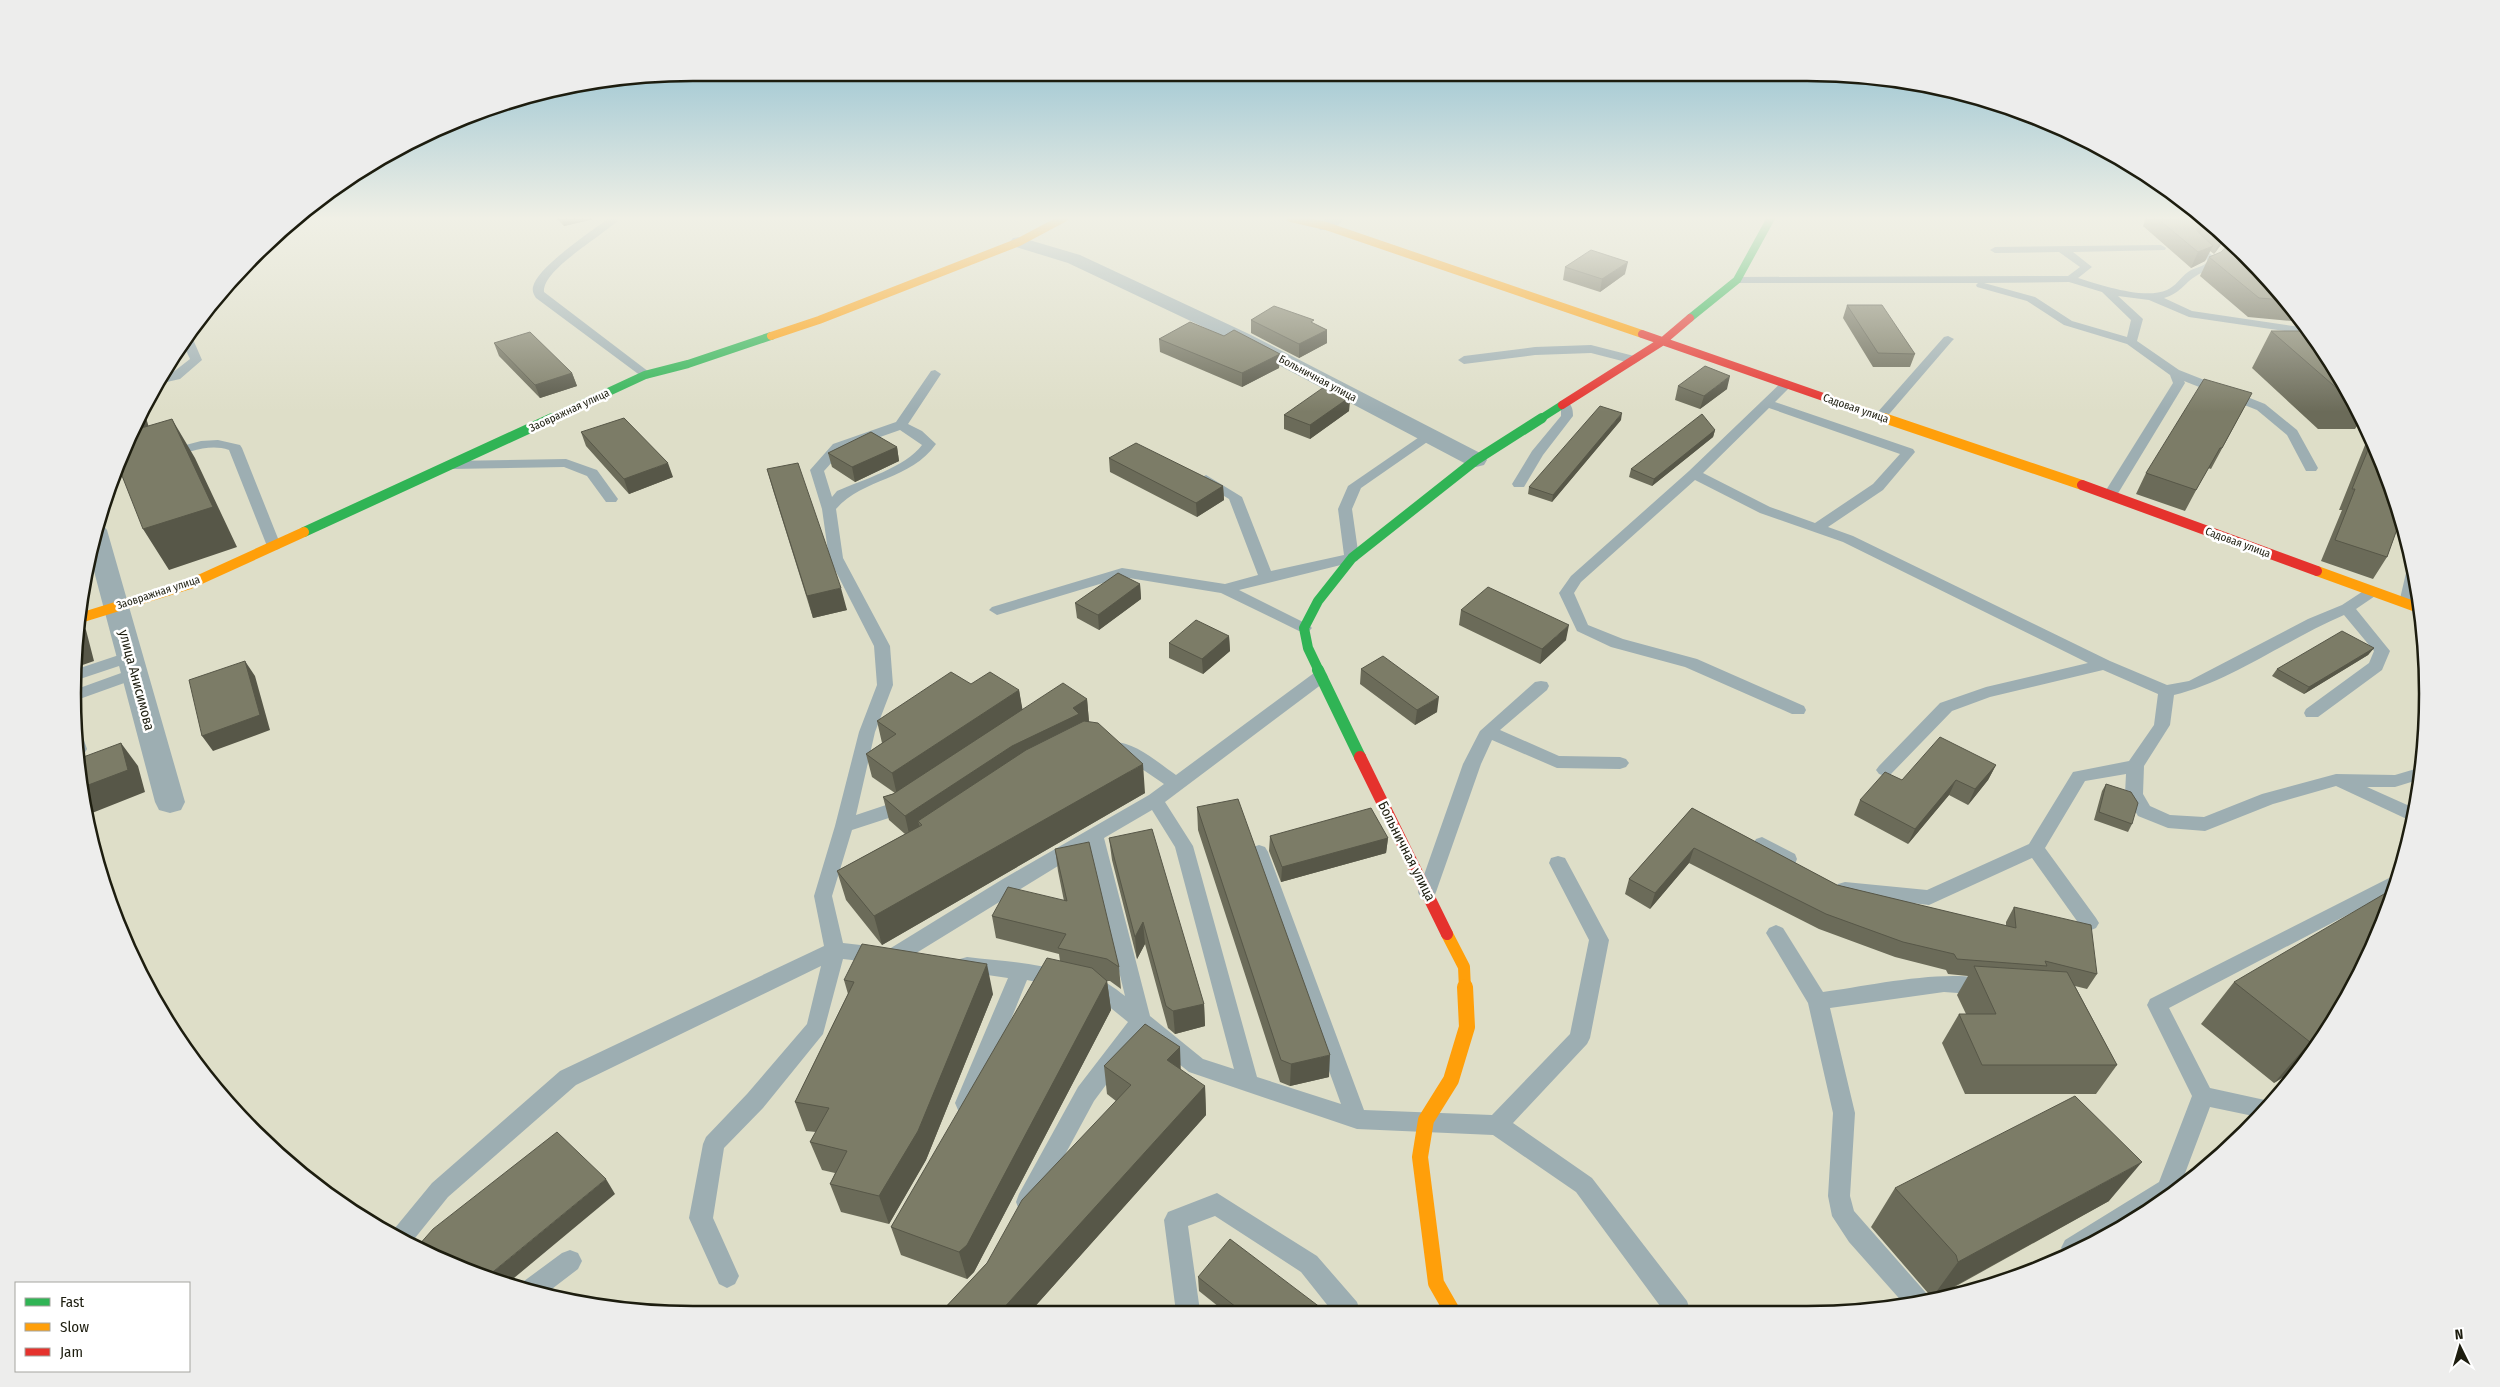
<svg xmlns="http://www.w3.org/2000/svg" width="2500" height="1387" font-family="'Fira Sans Condensed',sans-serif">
  <rect width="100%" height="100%" fill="#dedec8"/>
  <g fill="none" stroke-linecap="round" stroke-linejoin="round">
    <path fill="#9daeb2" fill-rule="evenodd" d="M609,218H620C605,235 542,269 544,292L649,372L651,375L649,378L645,379L536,298C534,295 532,291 533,287C537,267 592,231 609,218Z
      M2196,242L2219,261C2211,272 2207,269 2196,276C2183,284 2181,293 2164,298L2192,311L2307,328L2311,335L2189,317L2149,300L2118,296L2143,319L2137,341L2179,370L2265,404L2297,430L2318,468L2316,471H2306L2287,435L2257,410L2184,381L2185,383L2117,495L2110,499L2105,498L2103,495L2173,383L2170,375L2127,344L2064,325L2027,301L1977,287L1976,285L1978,283H1737L1732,280L1737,277L2068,276L2080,267L2059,252L1995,253L1990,250L1995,247L2161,245L2166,248L2165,250L2073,252L2092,267L2078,278C2101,285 2144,300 2167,290C2176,286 2180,278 2188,272C2194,267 2203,268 2208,261L2191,245ZM2069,282L2102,292L2131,320L2127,337L2072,321L2035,297L1984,283Z
      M188,334L192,337L202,360L180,379L158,384L162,376L172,373L190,359L182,342Z
      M1948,336L1954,339L1952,341L1884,420H1876L1874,417L1876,414L1944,337Z
      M1591,345L1638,357L1640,360L1634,364L1591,353L1535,355L1464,364L1458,360L1464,356L1535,347Z
      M935,370L941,374L908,424L922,431L936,444C911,480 863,478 836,509L843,558L890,646L893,685L875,732L856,815L886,805L906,794L912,795L915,800L898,815L852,830L832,896L843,943L878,947L886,951L1003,879L1149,795L1164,784L1120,754L1104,751L1102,747L1104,743C1129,736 1157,762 1176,775L1314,673H1326L1328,677L1326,681L1165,802L1193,846L1257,1077L1341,1104L1250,852L1253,847L1259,845L1265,847L1268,852L1364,1110L1492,1115L1570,1034L1589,940L1549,863L1551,858L1558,856L1565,858L1609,940L1590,1038L1587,1044L1513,1123L1592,1178L1687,1301L1690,1310H1663L1576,1192L1493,1135L1357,1129L1189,1072L1143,1035L1094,1101L1035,1210L1027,1213L1019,1210L1016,1202L1019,1194L1078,1087L1128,1022L1096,996L1083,992L1080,986L1083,980C1099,975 1112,986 1125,996L1089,847L900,963L893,965L885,961L878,963L843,959L823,1034L763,1108L724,1148L713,1218L739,1276L735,1284L727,1288L719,1284L689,1218L703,1144L706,1137L747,1094L807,1024L821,966L576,1085L448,1197L411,1243L390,1234L432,1183L560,1071L824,946L814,896L835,826L859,732L877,685L874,646L829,558L822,509L810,470L833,444L896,422L931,371ZM900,430L922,445C906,467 862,480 837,491L832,497L824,471L843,450ZM1152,810L1175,847L1234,1069L1203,1059L1150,1016L1104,838Z
      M1787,380L1793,384L1775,402L1913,449L1915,452L1883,490L1828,527L1853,536L2110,661L2167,685L2189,681L2308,619L2342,605L2368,588H2378L2380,591L2378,594L2356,609L2390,651L2382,670L2318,717H2306L2304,713L2306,709L2369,663L2374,651L2344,615C2289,638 2230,682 2174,695L2170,725L2144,766L2143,794L2150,806L2170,815L2204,817L2262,794L2336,774L2395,775L2422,767L2421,779L2395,787H2367L2414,808L2411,821L2336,786L2273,804L2205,831L2168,828L2138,816L2125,794L2126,774L2085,781L2045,848L2096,918L2099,923L2096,928L2089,931L2082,928L2032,858L1929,905L1838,894L1836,889L1838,884L1845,882L1927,890L2029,844L2073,772L2129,761L2154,725L2158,694L2103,670L1990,697L1952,711L1891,774L1885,776L1879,774L1876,770L1879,766L1940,703L1986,687L2088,663L1843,542L1760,513L1695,480L1581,582L1574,593L1588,625L1623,639L1697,659L1804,706L1806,710L1804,714H1792L1685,667L1611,647L1577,631L1559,593L1571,576L1689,471L1783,381ZM1769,408L1900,454L1873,484L1815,523L1770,507L1703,473Z
      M1564,401C1572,403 1573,409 1573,416L1543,455L1524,487H1514L1512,484L1532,451L1561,416V409L1558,405Z
      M1428,431L1434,435L1433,438L1361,488L1352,509L1359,558L1357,561L1239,590L1309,625L1312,628L1309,631H1299L1221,593L1123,577L997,615L989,610L992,607L1122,568L1225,584L1258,575L1229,499L1201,482L1199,479L1206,475L1242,497L1271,571L1344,555L1338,509L1348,486Z
      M218,440L240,445L242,448L281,546L279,549L274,550L267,546L229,450C208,443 189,453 168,458L161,454L163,451L201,441Z
      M566,459L597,470L618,499L616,502H606L587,476L564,467L450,469L443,465L450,461Z
      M2412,569L2416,594L2415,603L2407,608L2399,603L2406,573Z
      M131,651L137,652L139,656L137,660L74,681V670Z
      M135,668L141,669L143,673L141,677L74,701V690Z
      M1541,681L1547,682L1549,686L1547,690L1500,730L1559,756L1620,757L1626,759L1629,763L1626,767L1620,769L1557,768L1492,740L1481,764L1436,892L1434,897L1427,899L1420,897L1418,892L1463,764L1480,731L1535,682Z
      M74,727L80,729L87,749L83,756L78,758Z
      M1762,837L1795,854L1797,859L1795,864C1783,868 1759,855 1753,844L1756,839Z
      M2397,874H2399L2395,890L2169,1008L2210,1088L2274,1102L2258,1117L2210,1107L2181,1184L2151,1210L2064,1253L2061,1248L2065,1240L2159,1182L2192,1096L2147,1005L2150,999Z
      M1776,925L1783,928L1823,992C1868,986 1951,967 1992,981L1995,987L1992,993L1985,995L1944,992L1830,1008L1855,1113L1850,1196L1854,1211L1927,1294L1929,1299L1905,1305L1849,1242L1832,1216L1828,1196L1833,1113L1808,1003L1766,933L1769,928Z
      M967,957C1000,961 1034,962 1066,973L1069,979L1066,985L1059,987L1027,980L977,1103L974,1110L966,1113L958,1110L955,1103L1008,978L960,971L957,965L960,959Z
      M1217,1193L1317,1256L1357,1302L1360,1311H1332L1301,1272L1215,1216L1188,1226L1200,1311L1176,1312L1164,1220L1168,1212Z
      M570,1250L578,1253L582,1261L578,1269L544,1295L518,1287L520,1284L562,1253Z"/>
    <path fill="#9daeb2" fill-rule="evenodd" d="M1326,218H1346L1332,230H1320L1317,226Z
      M1019,237L1080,255L1249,334L1484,455L1487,460L1484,465L1476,467L1468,465L1235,342L1068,263L1013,246L1010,242L1013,238Z
      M97,523L103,525L107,530L185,802L181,810L170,813L159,810L155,802L90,556Z"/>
    <path stroke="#30b455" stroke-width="8" d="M1690,318L1737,280L1771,218
      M550,419L645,375L688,364L771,336
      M1540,419L1562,405"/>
    <path stroke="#30b455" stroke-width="10" d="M304,532L552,418
      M1319,671L1308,648L1304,628L1318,601L1352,558L1476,460L1542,418"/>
    <path stroke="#30b455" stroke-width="12" d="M1318,670L1360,757"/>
    <path stroke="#ff9f0a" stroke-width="8" d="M1291,218L1326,226L1642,334
      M771,336L819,320L1019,242L1064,218
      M1832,400L1888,419"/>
    <path stroke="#ff9f0a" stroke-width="10" d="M1884,418L2082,485
      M2317,571L2419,608
      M80,618L190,584L304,532"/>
    <path stroke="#ff9f0a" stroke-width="12" d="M1447,934L1464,967L1465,989"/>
    <path stroke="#ff9f0a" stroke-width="16" d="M1452,1311L1436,1283L1420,1157L1426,1120L1451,1080L1467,1027L1465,987"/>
    <path stroke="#e5322d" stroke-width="8" d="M1642,334L1832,400
      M1562,405L1663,341L1690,318"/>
    <path stroke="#e5322d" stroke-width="10" d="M2082,485L2317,571"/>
    <path stroke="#e5322d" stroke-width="12" d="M1360,757L1447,934"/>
  </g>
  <path fill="#6b6b59" d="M556,218H598L564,226Z
    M2146,218H2204L2226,238L2214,254L2210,251L2205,261L2191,268L2143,226Z
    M2235,247L2296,312L2292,321L2248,317L2200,276L2209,257Z
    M1565,267L1625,274L1600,292L1563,280Z
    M1847,305L1915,354L1910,367H1873L1843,318Z
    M1251,320L1314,324L1327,330V343L1299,358L1251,333Z
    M2271,331L2310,333L2363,417L2355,429H2318L2252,368Z
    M1224,336L1280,354L1279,368L1242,387L1160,352L1159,339Z
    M494,343L572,373L577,386L540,398L499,356Z
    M1678,386L1727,389L1700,409L1675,400Z
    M2252,393L2211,469L2208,468L2185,511L2136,494L2146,473Z
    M1350,397L1349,411L1310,439L1284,429V415Z
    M1621,420L1552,502L1528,494L1529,487Z
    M1715,430L1713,437L1652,486L1629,477L1631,469Z
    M581,432L673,477L629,494L586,446Z
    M2369,435L2401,518L2387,557L2373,579L2321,561L2342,510H2339Z
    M897,447L899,461L855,482L832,467L828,453Z
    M1109,458L1223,486L1224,500L1197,517L1110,472Z
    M767,469L847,610L813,618L773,490Z
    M1140,584L1141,599L1099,630L1077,618L1075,603Z
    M1461,610L1566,640L1540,664L1459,625Z
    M1229,636L1230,651L1203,674L1169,658V643Z
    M2374,648L2368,655L2304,694L2272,676L2277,669Z
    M1361,669L1437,712L1415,725L1360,684Z
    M1019,690L1022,710L1087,699L1089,722L1145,793L882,945L846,900L837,871L905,834L889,820L883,797L895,793L872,777L866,754L882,743L877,721Z
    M1996,765L1988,780L1968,805L1949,795L1908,844L1854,815L1860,800L1902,780Z
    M2106,784L2132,824L2128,832L2094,820L2102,791Z
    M1197,807L1329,1077L1290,1086L1280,1082L1198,830Z
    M1692,808L1837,885L2006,926V922L2014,907L2097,974L2087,989L2075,986L2117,1065L2096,1094H1965L1942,1043L1959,1014H1966L1957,995L1968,976L1948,974L1946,970L1895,957L1819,929L1689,863L1650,909L1625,894L1629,879Z
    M1270,836L1388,838L1386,853L1281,882L1269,851Z
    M1109,838L1204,1004L1205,1026L1175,1034L1168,1028L1145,944L1137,959L1112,860Z
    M1055,849L1119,967L1121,989L1110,981H1107L1111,1010L974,1272L967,1279L901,1255L891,1227L1060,961L1059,954L996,938L992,916L1064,901L1058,871Z
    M844,980L993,994L926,1160L889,1224L841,1212L830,1184L835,1173L822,1170L810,1142L816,1132L806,1131L795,1102L848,994Z
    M2234,982L2344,1004L2299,1067L2274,1083L2201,1024Z
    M1104,1066L1205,1086L1206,1115L1030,1312H941L987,1263L1116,1101L1107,1094Z
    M1895,1188L2109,1201L1933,1299H1930L1928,1293L1871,1227Z
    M1198,1277L1325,1311H1224L1199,1291Z"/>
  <path fill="#575748" d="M561,218H598L564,226Z
    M2204,225L2197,241V228Z
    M2224,235L2226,238L2214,254L2221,239Z
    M2213,246L2205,261L2191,268L2198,252Z
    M1628,262L1625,274L1600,292L1602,279Z
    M1327,330V343L1299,358V344Z
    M1280,354L1279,368L1242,387V373Z
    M572,373L577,386L540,398L535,385Z
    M1730,376L1727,389L1700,409L1704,396Z
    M1350,397L1349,411L1310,439V425Z
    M144,411L156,451L138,429L137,424Z
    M1622,413L1621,420L1552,502L1553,495Z
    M172,419L195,458L237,547L169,570L143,529Z
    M1715,430L1713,437L1652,486L1654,479Z
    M897,447L899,461L855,482L852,467Z
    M668,463L673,477L629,494L624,479Z
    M1223,486L1224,500L1197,517L1196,503Z
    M1140,584L1141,599L1099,630L1098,615Z
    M841,588L847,610L813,618L807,596Z
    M79,621L86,630L94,661L74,668V653Z
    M1569,625L1566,640L1540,664L1542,649Z
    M1229,636L1230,651L1203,674L1202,659Z
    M2374,648L2368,655L2304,694L2309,687Z
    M245,661L255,676L270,730L213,751L202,736Z
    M1019,690L1023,712L897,795L892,773Z
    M1439,697L1437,712L1415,725L1417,710Z
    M1087,699L1089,722L922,825L918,821L921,831L910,838L905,816L1012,746Z
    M121,743L138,766L145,792L87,815L83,787Z
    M1143,764L1145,793L882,945L874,916Z
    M1996,765L1988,780L1968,805L1975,789Z
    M1956,780L1949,795L1908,844L1915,829Z
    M1388,838L1386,853L1281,882L1282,867Z
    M1694,848L1689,863L1650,909L1655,893Z
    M1143,922L1145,944L1137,959L1135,937Z
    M987,964L993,994L926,1160L889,1224L879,1196Z
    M1107,981L1111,1010L974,1272L967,1279L959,1252Z
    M1204,1004L1205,1026L1175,1034L1173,1011Z
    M2323,1034L2299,1067L2274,1083L2310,1042Z
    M1180,1047L1181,1076L1167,1060Z
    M1330,1055L1329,1077L1290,1086L1291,1064Z
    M1205,1086L1206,1115L1030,1312H1000Z
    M2142,1162L2109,1201L1931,1299L1958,1262Z
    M606,1179L615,1194L508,1283L489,1275Z"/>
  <path fill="#7c7c67" stroke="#575748" d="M2157,218H2204L2216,226L2224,235L2221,239L2204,225L2197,228V231L2213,246L2198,252Z
    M2230,243L2235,247L2285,300L2259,298L2209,257L2221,252Z
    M1591,250L1628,262L1602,279L1565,267Z
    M1847,305H1882L1915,354L1878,353Z
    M1274,306L1314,320L1311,322L1327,330L1299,344L1251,320Z
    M1190,322L1224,336L1234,330L1280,354L1242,373L1159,339Z
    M2271,331H2308L2310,333L2346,391H2340Z
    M530,332L572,373L535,385L494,343Z
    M1705,366L1730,376L1704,396L1678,386Z
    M2204,379L2252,393L2222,448H2220L2196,490L2146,473Z
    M1324,387L1350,397L1310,425L1284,415Z
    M1600,406L1622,413L1553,495L1529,487Z
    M1702,414L1715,430L1654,479L1631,469Z
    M140,417L143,427L139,428L137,424Z
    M624,418L668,463L624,479L581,432Z
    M172,419L213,507L143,529L117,463L120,456L136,425L138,429Z
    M871,432L897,447L852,467L828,453Z
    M2372,440L2401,518L2387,557L2335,540L2355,489H2352Z
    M1136,443L1223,486L1196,503L1109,458Z
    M798,463L841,588L807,596L767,469Z
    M1118,573L1140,584L1098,615L1075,603Z
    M1488,587L1569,625L1542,649L1461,610Z
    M1196,620L1229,636L1202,659L1169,643Z
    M2342,631L2374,648L2309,687L2277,669Z
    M1383,656L1439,697L1417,710L1361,669Z
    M245,661L260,715L202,736L189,680Z
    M951,672L971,684L990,672L1019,690L892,773L866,754L896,734L877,721Z
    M1063,683L1087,699L1073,708L1079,714L1012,746L905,816L883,797L893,794Z
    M1084,721L1098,723L1143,764L874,916L837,871L922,825L918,821L1026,750Z
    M1940,737L1996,765L1975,789L1956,780L1915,829L1860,800L1885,772L1902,780Z
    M121,743L128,770L83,787L78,759Z
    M2106,784L2131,792L2138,803L2132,824L2099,812Z
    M1238,799L1330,1055L1291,1064L1281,1060L1197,807Z
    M1371,808L1388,838L1282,867L1270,836Z
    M1692,808L1837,885L2016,928L2014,907L2091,925L2097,974L2045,961L2047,966L1957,959L1954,954L1903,942L1826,914L1694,848L1655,893L1629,879Z
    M1152,829L1204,1004L1173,1011L1166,1006L1143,922L1135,937L1109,838Z
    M1089,842L1119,967L1107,959L1058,948L1066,934L992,916L1008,887L1067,901L1055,849Z
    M2396,887L2395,893L2344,1004L2323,1034L2310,1042L2234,982Z
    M862,944L987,964L918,1131L879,1196L830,1184L847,1151L810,1142L829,1108L795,1102L854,982L844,980Z
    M1047,958L1092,968L1107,981L967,1245L959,1252L891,1227Z
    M1974,966L2067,972L2117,1065H1982L1959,1014H1996Z
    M1145,1024L1180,1047L1167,1060L1205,1086L1000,1312H941L987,1263L1022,1200L1131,1085L1104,1066Z
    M2075,1096L2142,1162L1958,1262L1956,1255L1895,1188Z
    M557,1132L606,1179L489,1275L418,1246L433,1229Z
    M1230,1239L1325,1311H1241L1198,1277Z"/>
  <linearGradient id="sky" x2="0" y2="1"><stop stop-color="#82b8cc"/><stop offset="0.53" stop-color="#f0f0e6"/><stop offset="1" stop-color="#f0f0e6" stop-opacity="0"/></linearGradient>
  <rect width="2500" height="412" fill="url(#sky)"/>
  <g text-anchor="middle" stroke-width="5" stroke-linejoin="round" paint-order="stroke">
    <g font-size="11" fill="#1d1d0f" stroke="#fff">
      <text transform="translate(1318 378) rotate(28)" y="4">Больничная улица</text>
      <text transform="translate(1856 408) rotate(19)" y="4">Садовая улица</text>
      <text transform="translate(569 410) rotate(-25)" y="4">Заовражная улица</text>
      <text transform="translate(2238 542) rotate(20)" y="4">Садовая улица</text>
      <text transform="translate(158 592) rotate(-18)" y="4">Заовражная улица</text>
    </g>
    <g font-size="14" fill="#1d1d0f" stroke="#fff">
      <text transform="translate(137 680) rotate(75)" y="5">улица Анисимова</text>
      <text transform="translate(1407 851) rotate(63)" y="5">Больничная улица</text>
    </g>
  </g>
  <path d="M0 0H2500V1387H0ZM693 81H1807A612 612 0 0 1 2419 693V694A612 612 0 0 1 1807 1306H693A612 612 0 0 1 81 694V693A612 612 0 0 1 693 81Z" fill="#ededec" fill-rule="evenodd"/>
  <path fill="none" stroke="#1d1d0f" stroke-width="2.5" d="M693 81H1807A612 612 0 0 1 2419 693V694A612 612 0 0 1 1807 1306H693A612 612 0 0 1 81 694V693A612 612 0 0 1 693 81Z"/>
  <rect x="15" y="1282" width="175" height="90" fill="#ffffff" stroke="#a5a59f"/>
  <rect x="25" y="1298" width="25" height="8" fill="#30b455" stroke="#a5a59f"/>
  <text x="60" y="1307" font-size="15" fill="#1d1d0f">Fast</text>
  <rect x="25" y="1323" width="25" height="8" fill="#ff9f0a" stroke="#a5a59f"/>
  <text x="60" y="1332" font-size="15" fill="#1d1d0f">Slow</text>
  <rect x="25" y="1348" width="25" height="8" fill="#e5322d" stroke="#a5a59f"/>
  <text x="60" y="1357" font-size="15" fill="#1d1d0f">Jam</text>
  <g transform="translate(2460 1347) rotate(355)" stroke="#ffffff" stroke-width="4" paint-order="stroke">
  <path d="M0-4L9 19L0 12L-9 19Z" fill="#1d1d0f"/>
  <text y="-8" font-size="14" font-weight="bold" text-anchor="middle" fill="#1d1d0f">N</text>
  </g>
</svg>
